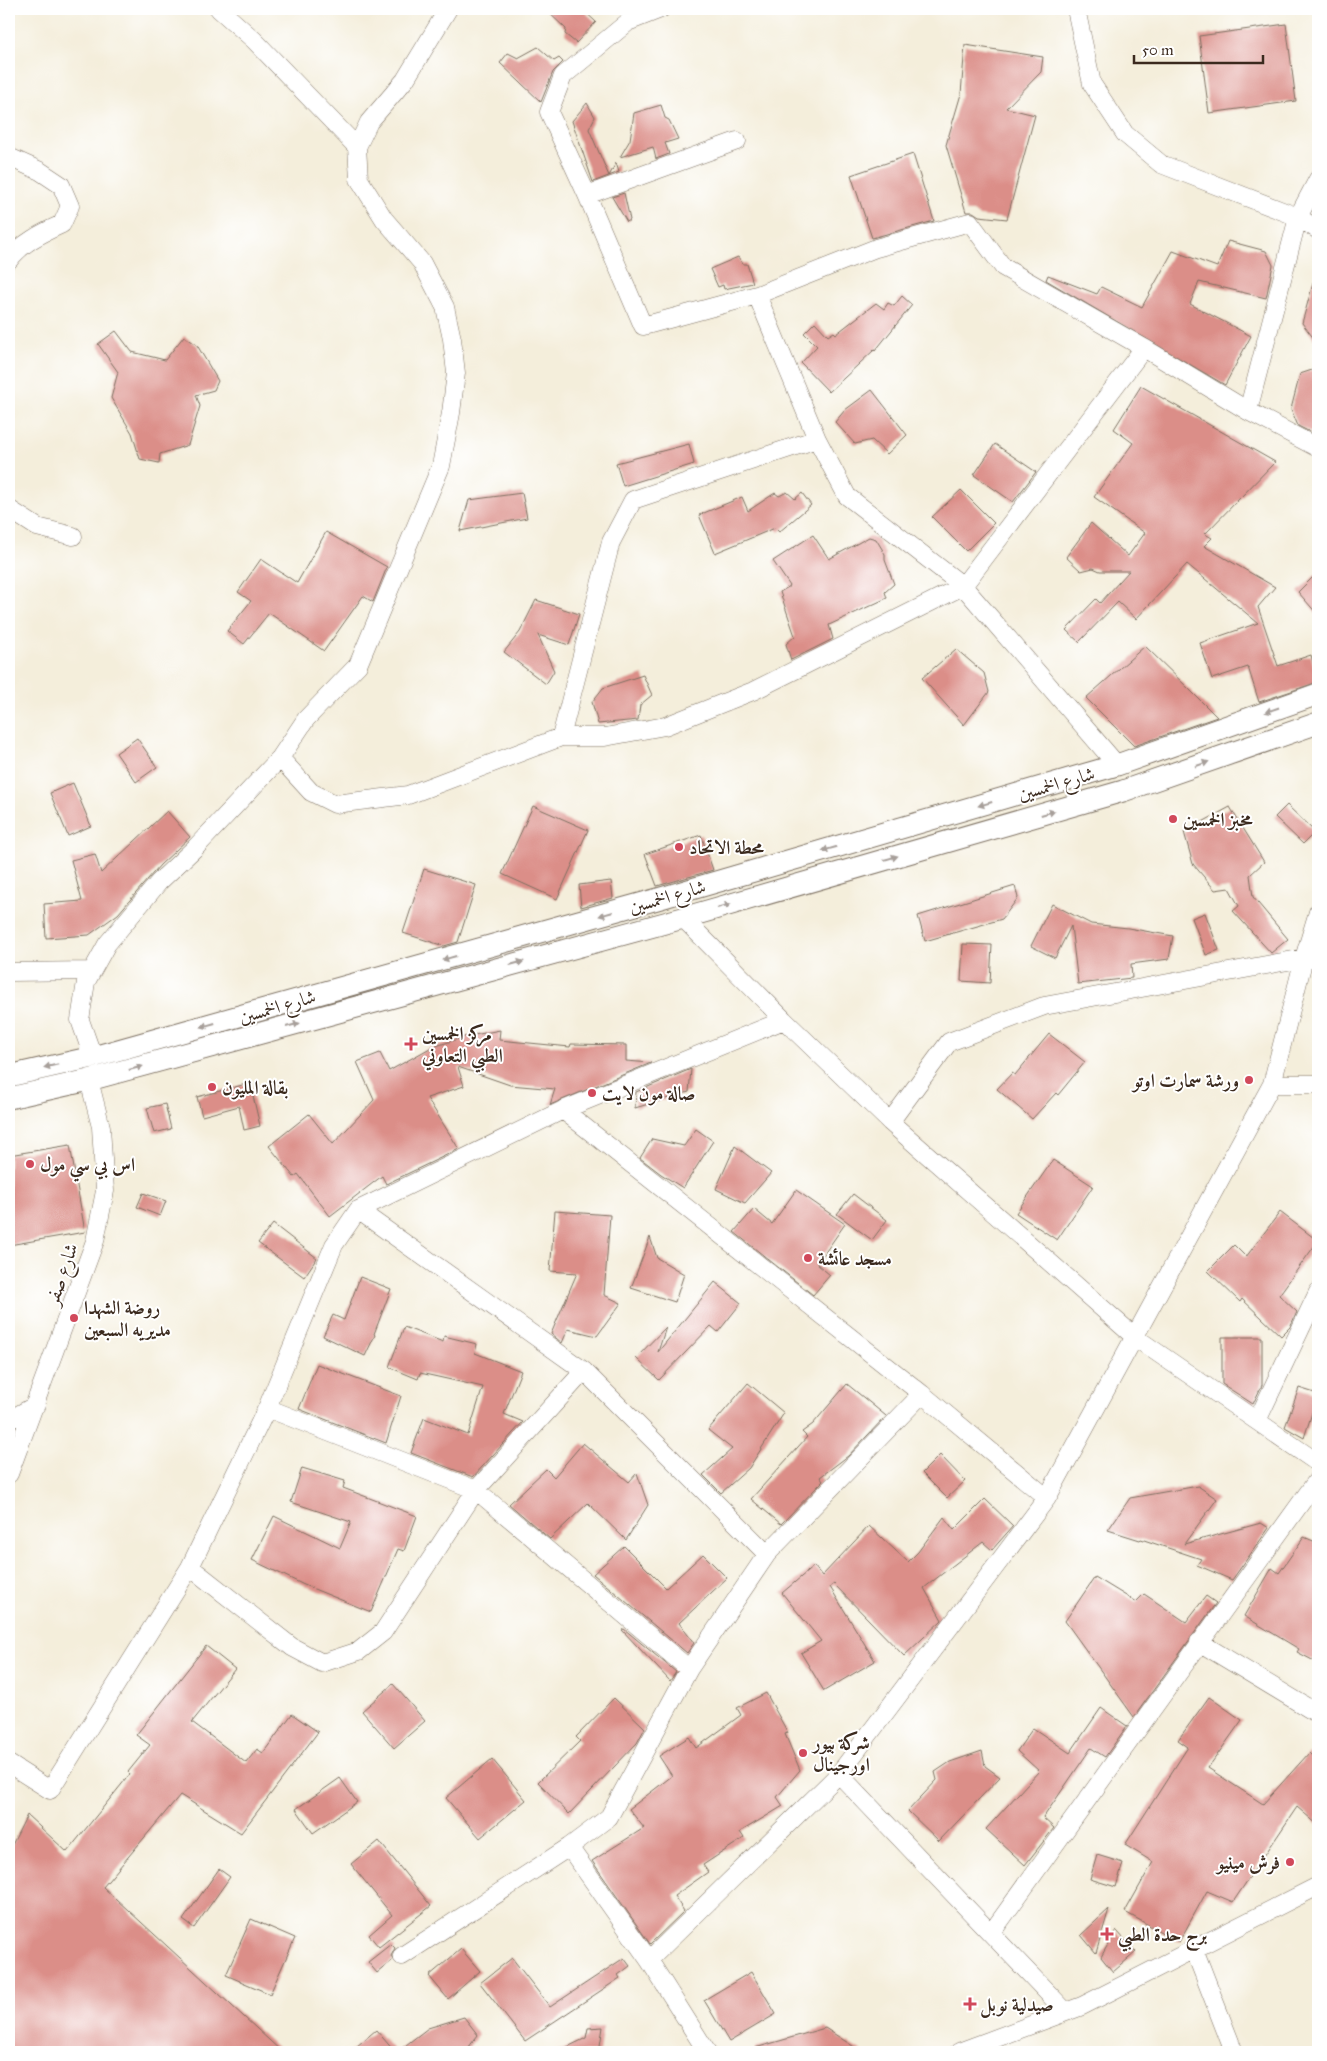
<svg xmlns="http://www.w3.org/2000/svg" width="1327" height="2061" font-family="'IM FELL Great Primer',Amiri,serif">
  <rect width="100%" height="100%" fill="#fff"/>
  <filter id="ink" filterUnits="userSpaceOnUse"><feTurbulence type="fractalNoise" baseFrequency=".02" numOctaves="2"/><feDisplacementMap in="SourceGraphic" scale="10" xChannelSelector="R" yChannelSelector="G"/><feConvolveMatrix kernelMatrix="1 2 1 2 8 2 1 2 1" color-interpolation-filters="sRGB"/></filter>
  <filter id="wash" filterUnits="userSpaceOnUse"><feTurbulence type="fractalNoise" baseFrequency=".0096" numOctaves="4" result="noise"/><feDisplacementMap in="SourceGraphic" scale="20" xChannelSelector="R" yChannelSelector="G"/><feGaussianBlur stdDeviation="1.12" result="paint"/><feColorMatrix in="noise" values="0 0 0 0 0 0 0 0 0 0 0 0 0 0 0 0 0 1.4 0 .05"/><feComposite in="paint" operator="in"/></filter>
  <g filter="url(#wash)">
    <rect width="100%" height="100%" fill="#f4eedb"/>
    <g id="blocks">
      <path fill="#db8e88" d="M545,9H582L596,22L576,43L565,34L566,29Z
        M1286,24L1296,101L1209,113L1199,36Z
        M965,45L1043,57L1041,72L1006,108L1035,115L1007,219L979,216L973,212H966L946,145L961,94Z
        M538,47L554,61L559,58L563,62L553,72L541,102L500,63L508,53L518,58Z
        M587,103L595,117L589,129L609,176L616,163L619,172L593,182L572,121Z
        M661,105L665,118L669,120L678,139L665,143L669,154L656,159L653,147L620,157L630,140L634,113Z
        M913,154L934,221L872,238L851,175Z
        M624,193L630,220L627,222L612,197Z
        M1228,241L1266,251L1273,265L1266,298L1199,282L1190,304L1251,336L1225,385L1046,280L1048,275L1097,294L1101,287L1142,307L1173,251L1217,267Z
        M738,257L743,264H747L753,283L724,289L723,285L718,287L710,269Z
        M1314,280L1318,281V344L1302,323Z
        M902,296L912,305L875,351L874,350L829,392L801,363L817,346L804,333L815,322L828,336L834,332L836,334L876,303L884,309L888,303L894,306Z
        M116,331L132,352L165,360L184,336L197,345L218,381L214,390L196,395L200,406L188,445L160,454L159,463L140,459L132,433L111,398L118,372L98,344Z
        M1318,368V436L1298,426L1291,409L1300,374Z
        M1141,386L1275,462L1205,534L1212,538L1204,546L1275,587L1258,607L1278,666L1311,655L1318,682L1259,702L1248,667L1212,679L1200,643L1258,623L1187,564L1136,619L1118,602L1079,642L1066,630L1096,599L1100,603L1129,571H1100L1093,568L1081,571L1066,557L1091,523L1128,556L1145,533L1094,497L1133,443L1114,429Z
        M872,390L907,435L887,454L872,440L855,444L835,422L845,410Z
        M689,444L694,464L623,486L616,463Z
        M995,444L1036,472L1013,502L974,475Z
        M961,490L994,523L966,551L932,517Z
        M787,492L795,499L802,493L811,505L779,532L775,528L715,553L699,515L742,497L748,511L775,493L779,496Z
        M522,493L527,518L460,531L469,500Z
        M326,532L387,567L373,602L363,596L324,651L269,613L244,644L227,631L251,601L238,592L261,559L297,583Z
        M813,535L829,559L869,537L876,539L885,554V560L894,584L885,592L887,598L829,625L833,639L791,660L786,644L795,636L780,592L790,586L773,561Z
        M1318,572V615L1298,592Z
        M536,600L579,614L569,645L538,635L554,671L546,684L504,652L520,632Z
        M1145,646L1191,691L1217,717L1134,746L1086,698Z
        M956,649L984,673L989,692L964,725L922,678Z
        M643,675L652,695L640,705L638,720L598,724L592,702L603,688Z
        M137,738L157,767L136,782L116,753Z
        M73,783L91,826L68,836L50,793Z
        M1287,805L1315,832L1303,844L1275,817Z
        M533,806L588,830L557,899L502,874Z
        M1230,807L1264,862L1250,875L1253,897L1288,939L1271,953L1233,911L1239,906L1229,888L1215,890L1193,864L1184,832Z
        M167,811L190,837L160,865L118,914L89,935L46,938L44,904L82,901L71,860L95,854L101,873Z
        M701,835L713,870L657,886L645,854Z
        M424,869L476,885L458,942L444,946L403,933Z
        M611,881L613,898L581,907L579,885Z
        M1015,886L1018,898L1002,919L925,941L918,916Z
        M1052,904L1091,924L1128,928L1173,936L1169,959L1131,964L1132,978L1078,984L1071,926L1055,958L1031,946Z
        M1205,913L1219,950L1206,955L1192,918Z
        M963,944L992,945L990,983L961,981Z
        M500,1030L499,1040L570,1047L571,1044L626,1045V1061L651,1063L550,1105L555,1089L510,1085L458,1067L464,1086L427,1098L459,1149L386,1184L382,1176L330,1216L298,1174L294,1177L269,1146L309,1114L333,1144L374,1100L357,1062L380,1053L389,1071L430,1048L464,1037Z
        M1049,1034L1085,1062L1058,1095L1056,1093L1032,1119L997,1089L1012,1073L1015,1075Z
        M691,1069L689,1092L635,1108L636,1092Z
        M250,1083L260,1126L244,1130L239,1106L202,1116L197,1097Z
        M165,1104L171,1129L154,1133L147,1108Z
        M696,1129L713,1141L683,1188L661,1174L640,1158L652,1139L684,1146Z
        M70,1145L85,1232L9,1245V1155Z
        M735,1146L771,1173L745,1203L716,1189Z
        M1053,1160L1093,1186L1057,1240L1016,1213Z
        M796,1190L845,1224L817,1264L830,1275L813,1295L734,1232L754,1209L772,1224Z
        M143,1193L166,1201L160,1216L137,1207Z
        M853,1194L887,1220L872,1240L837,1214Z
        M555,1211L610,1215L604,1295L621,1303L597,1336L568,1329L562,1343L551,1334L577,1273L550,1271Z
        M1280,1212L1318,1241L1279,1295L1297,1312L1290,1327L1281,1336L1242,1299L1240,1302L1208,1271L1234,1245L1246,1257Z
        M273,1224L317,1258L304,1277L258,1243Z
        M650,1237L657,1258L684,1274L675,1302L631,1288Z
        M360,1277L391,1289L374,1334L375,1335L365,1356L323,1336L333,1315L344,1320Z
        M715,1282L741,1303L718,1332L711,1326L659,1380L636,1358L666,1327L658,1352Z
        M404,1327L443,1342L444,1336L477,1344L475,1353L521,1371L504,1414L523,1422L473,1477L411,1453L424,1418L468,1435L483,1387L420,1373L418,1379L389,1367Z
        M1222,1337H1262V1385L1253,1404L1222,1384Z
        M317,1364L401,1396L386,1443L299,1409Z
        M748,1383L784,1413L749,1468L721,1493L703,1475L732,1449L708,1430Z
        M847,1384L886,1416L848,1456L820,1477L823,1481L781,1524L751,1499L807,1437L802,1432L813,1424Z
        M1299,1388L1318,1394L1304,1438L1285,1427Z
        M583,1443L629,1482L637,1473L648,1505L626,1540L588,1503L550,1539L509,1504L546,1469L554,1477Z
        M940,1455L965,1481L947,1498L922,1473Z
        M302,1468L345,1481L343,1488L417,1516L404,1551L398,1549L371,1612L304,1585L252,1560L274,1516L340,1548L351,1522L291,1502Z
        M1198,1486L1217,1499L1184,1544L1261,1523L1269,1528L1232,1580L1197,1565L1201,1559L1141,1539L1140,1540L1108,1530L1130,1498Z
        M985,1499L1013,1526L992,1550L983,1542L924,1588L942,1620L904,1656L834,1584L830,1587L875,1661L824,1691L801,1653L821,1641L782,1593L814,1566L822,1576L869,1526L908,1562L918,1552L944,1517L954,1530Z
        M1304,1537L1318,1543V1663L1297,1652L1299,1649L1244,1616L1272,1568L1279,1573Z
        M624,1546L666,1588L703,1554L727,1578L679,1623L694,1643L687,1653L593,1574Z
        M1095,1577L1136,1602L1144,1594L1186,1622L1206,1596L1216,1603L1134,1717L1065,1621Z
        M624,1629L676,1672L670,1681L622,1630Z
        M206,1646L235,1669L192,1722L246,1763L257,1749L263,1753L292,1714L318,1732L241,1833L180,1795L103,1887L282,2052H9V1851L27,1815L67,1852L130,1774L128,1772L150,1745L136,1735Z
        M393,1684L425,1721L394,1748L362,1711Z
        M766,1693L788,1733L785,1734L800,1770L777,1797L783,1806L740,1832L744,1838L703,1865L708,1872L674,1896L684,1911L650,1944L592,1861L644,1828L629,1809L672,1776L659,1756L689,1737L696,1748L741,1715L737,1708Z
        M1209,1697L1242,1720L1208,1768L1263,1804L1309,1753L1318,1762V1825L1297,1807L1233,1902L1207,1891L1179,1942L1125,1912L1153,1862L1125,1845L1188,1747L1178,1740Z
        M614,1698L645,1728L637,1743L569,1814L538,1782L580,1741L576,1737Z
        M1101,1708L1127,1726L1105,1757L1091,1748L1043,1818L1054,1828L1025,1865L986,1829L1039,1771L1017,1751L1033,1728L1070,1753Z
        M982,1751L985,1766L1000,1777L939,1841L908,1811L937,1780L935,1772L950,1762Z
        M492,1759L526,1800L480,1838L446,1798Z
        M340,1778L357,1802L313,1833L296,1809Z
        M379,1841L431,1906L379,1947L369,1935L392,1915L351,1864Z
        M1097,1855L1123,1863L1116,1887L1090,1879Z
        M219,1869L230,1877L194,1928L183,1920Z
        M1109,1909L1096,1953L1081,1935Z
        M251,1919L295,1938L270,1994L226,1975Z
        M1116,1930L1136,1952L1113,1972L1101,1957Z
        M391,1944L395,1948L391,1956L393,1960L377,1973L368,1962Z
        M461,1949L480,1971L448,1999L429,1976Z
        M512,1958L550,2007L624,1958L630,1966L618,1975L620,1978L525,2041L480,1983Z
        M751,1972L776,2014L729,2042L704,2000Z
        M464,2017L478,2035L465,2052H397L428,2028Z
        M603,2027L599,2052H557L586,2038L588,2028Z
        M825,2028L862,2052H756L755,2048Z
        M376,2030L395,2052H350Z"/>
    </g>
  </g>
  <g filter="url(#ink)">
    <use href="#blocks" fill-opacity="0" stroke="#7c6f60" stroke-width="1"/>
    <g fill="none" stroke-linecap="round" stroke-linejoin="round">
      <defs>
        <path id="minor" d="M219,9L254,40L357,147
          M661,9L628,22L563,76L549,112L587,195L643,326L757,295L876,248L970,222L1003,267L1144,348L1248,411L1318,448
          M1076,9L1092,84L1125,134L1161,164L1298,217L1318,230
          M9,157L40,171L61,185L70,206L62,224C42,233 22,243 9,260
          M587,195L737,141
          M757,295L817,439L847,496L963,586L1117,765
          M1248,411L1298,217L1318,179
          M9,509L37,527L73,536
          M561,737L611,542L633,500L817,439
          M280,758L311,792L335,804L408,795L561,737H605L665,726L753,691L963,586L1144,348
          M683,918L784,1020L890,1122L1136,1338L1318,1463
          M9,972L92,971
          M93,1057L80,1020L86,982L107,944L159,882L196,847L280,758L306,719L358,665L441,466L451,413L456,373L452,339L445,307L422,263L384,219L359,179L357,147L369,122L405,80L448,9
          M1272,1084H1318
          M563,1110L922,1394L1047,1498
          M890,1122L949,1042L1044,1006L1304,958L1318,959
          M358,1210L584,1371L767,1554
          M267,1408L476,1490L689,1669
          M9,1420L36,1405
          M1257,1421L1318,1292
          M9,1474L95,1241L105,1191L101,1127L89,1080
          M190,1567L292,1647L322,1663L359,1651L383,1632L476,1490L584,1371
          M1199,1642L1318,1714
          M9,1764L50,1790L190,1567L267,1408L334,1245L358,1210L563,1110L784,1020
          M839,1774L1066,2012
          M569,1847L649,1960L707,2052
          M992,1932L1318,1479
          M1194,1949L1234,2052
          M402,1956L569,1847L609,1817L689,1669L767,1554L922,1394
          M649,1960L839,1774L1047,1498L1272,1084L1304,958L1318,912
          M959,2052L1082,2006L1318,1886"/>
        <path id="major" d="M9,1076L93,1057L661,898L1117,765L1318,694
          M9,1098L89,1080L683,918L1123,791L1318,723"/>
      </defs>
      <use href="#minor" stroke="#7c6f60" stroke-width="19"/>
      <use href="#major" stroke="#7c6f60" stroke-width="23"/>
      <use href="#minor" stroke="#fff" stroke-width="18"/>
      <use href="#major" stroke="#fff" stroke-width="21"/>
    </g>
    <defs><path id="oneway-solid" d="M-6-.8H1V-3.2L6.5 0L1 3.2V.8H-6Z" transform="scale(1.25)"/></defs>
    <g fill="#a79f9a">
      <use href="#oneway-solid" transform="translate(1272 710) rotate(161)"/>
      <use href="#oneway-solid" transform="translate(1202 764) rotate(-19)"/>
      <use href="#oneway-solid" transform="translate(985 804) rotate(164)"/>
      <use href="#oneway-solid" transform="translate(1048 813) rotate(-16)"/>
      <use href="#oneway-solid" transform="translate(829 849) rotate(164)"/>
      <use href="#oneway-solid" transform="translate(891 858) rotate(-16)"/>
      <use href="#oneway-solid" transform="translate(724 906) rotate(-16)"/>
      <use href="#oneway-solid" transform="translate(606 914) rotate(164)"/>
      <use href="#oneway-solid" transform="translate(449 958) rotate(164)"/>
      <use href="#oneway-solid" transform="translate(517 963) rotate(-15)"/>
      <use href="#oneway-solid" transform="translate(208 1025) rotate(164)"/>
      <use href="#oneway-solid" transform="translate(293 1025) rotate(-15)"/>
      <use href="#oneway-solid" transform="translate(51 1066) rotate(167)"/>
      <use href="#oneway-solid" transform="translate(136 1068) rotate(-15)"/>
    </g>
  </g>
  <g fill="#d1495b" stroke="#fff" stroke-width="2">
    <circle cx="1173" cy="819" r="5"/>
    <circle cx="679" cy="847" r="5"/>
    <path d="M408.5 1036.5h5v5h5v5h-5v5h-5v-5h-5v-5h5z"/>
    <circle cx="1249" cy="1080" r="5"/>
    <circle cx="212" cy="1087" r="5"/>
    <circle cx="592" cy="1093" r="5"/>
    <circle cx="30" cy="1164" r="5"/>
    <circle cx="808" cy="1258" r="5"/>
    <circle cx="74" cy="1318" r="5"/>
    <circle cx="803" cy="1753" r="5"/>
    <circle cx="1290" cy="1862" r="5"/>
    <path d="M1104.5 1926.5h5v5h5v5h-5v5h-5v-5h-5v-5h5z"/>
    <path d="M967.5 1996.5h5v5h5v5h-5v5h-5v-5h-5v-5h5z"/>
  </g>
  <g text-anchor="middle" stroke-width="4" stroke-linejoin="round" paint-order="stroke">
    <g font-size="19" fill="#3b2a1e" stroke="#fff">
      <text transform="translate(1056 783) rotate(-16)" y="7">شارع الخمسين</text>
      <text transform="translate(667 896) rotate(-16)" y="7">شارع الخمسين</text>
      <text transform="translate(277 1006) rotate(-16)" y="7">شارع الخمسين</text>
      <text transform="translate(61 1274) rotate(-71)" y="7">شارع صفر</text>
    </g>
    <g font-size="19" font-weight="bold" fill="#3b2a1e" stroke="#fff" text-anchor="start">
      <text x="1183" y="826">مخبز الخمسين</text>
      <text x="689" y="854">محطة الاتحاد</text>
      <text x="422" y="1040">مركز الخمسين<tspan x="422" dy="22">الطبي التعاوني</tspan></text>
      <text x="1239" y="1087" text-anchor="end">ورشة سمارت اوتو</text>
      <text x="222" y="1094">بقالة المليون</text>
      <text x="602" y="1100">صالة مون لايت</text>
      <text x="40" y="1171">اس بي سي مول</text>
      <text x="818" y="1265">مسجد عائشة</text>
      <text x="84" y="1314">روضة الشهدا<tspan x="84" dy="22">مديريه السبعين</tspan></text>
      <text x="813" y="1749">شركة بيور<tspan x="813" dy="22">اورجينال</tspan></text>
      <text x="1280" y="1869" text-anchor="end">فرش مينيو</text>
      <text x="1118" y="1941">برج حدة الطبي</text>
      <text x="980" y="2011">صيدلية نوبل</text>
    </g>
  </g>
  <rect width="1327" height="2061" fill="none" stroke="#fff" stroke-width="30"/>
  <path d="M1134 55v8h129v-8" fill="none" stroke="#3b2a1e" stroke-width="2.5"/>
  <text x="1142" y="55" font-size="15" fill="#3b2a1e" stroke="#ffffff" stroke-width="4" paint-order="stroke">50 m</text>
</svg>
